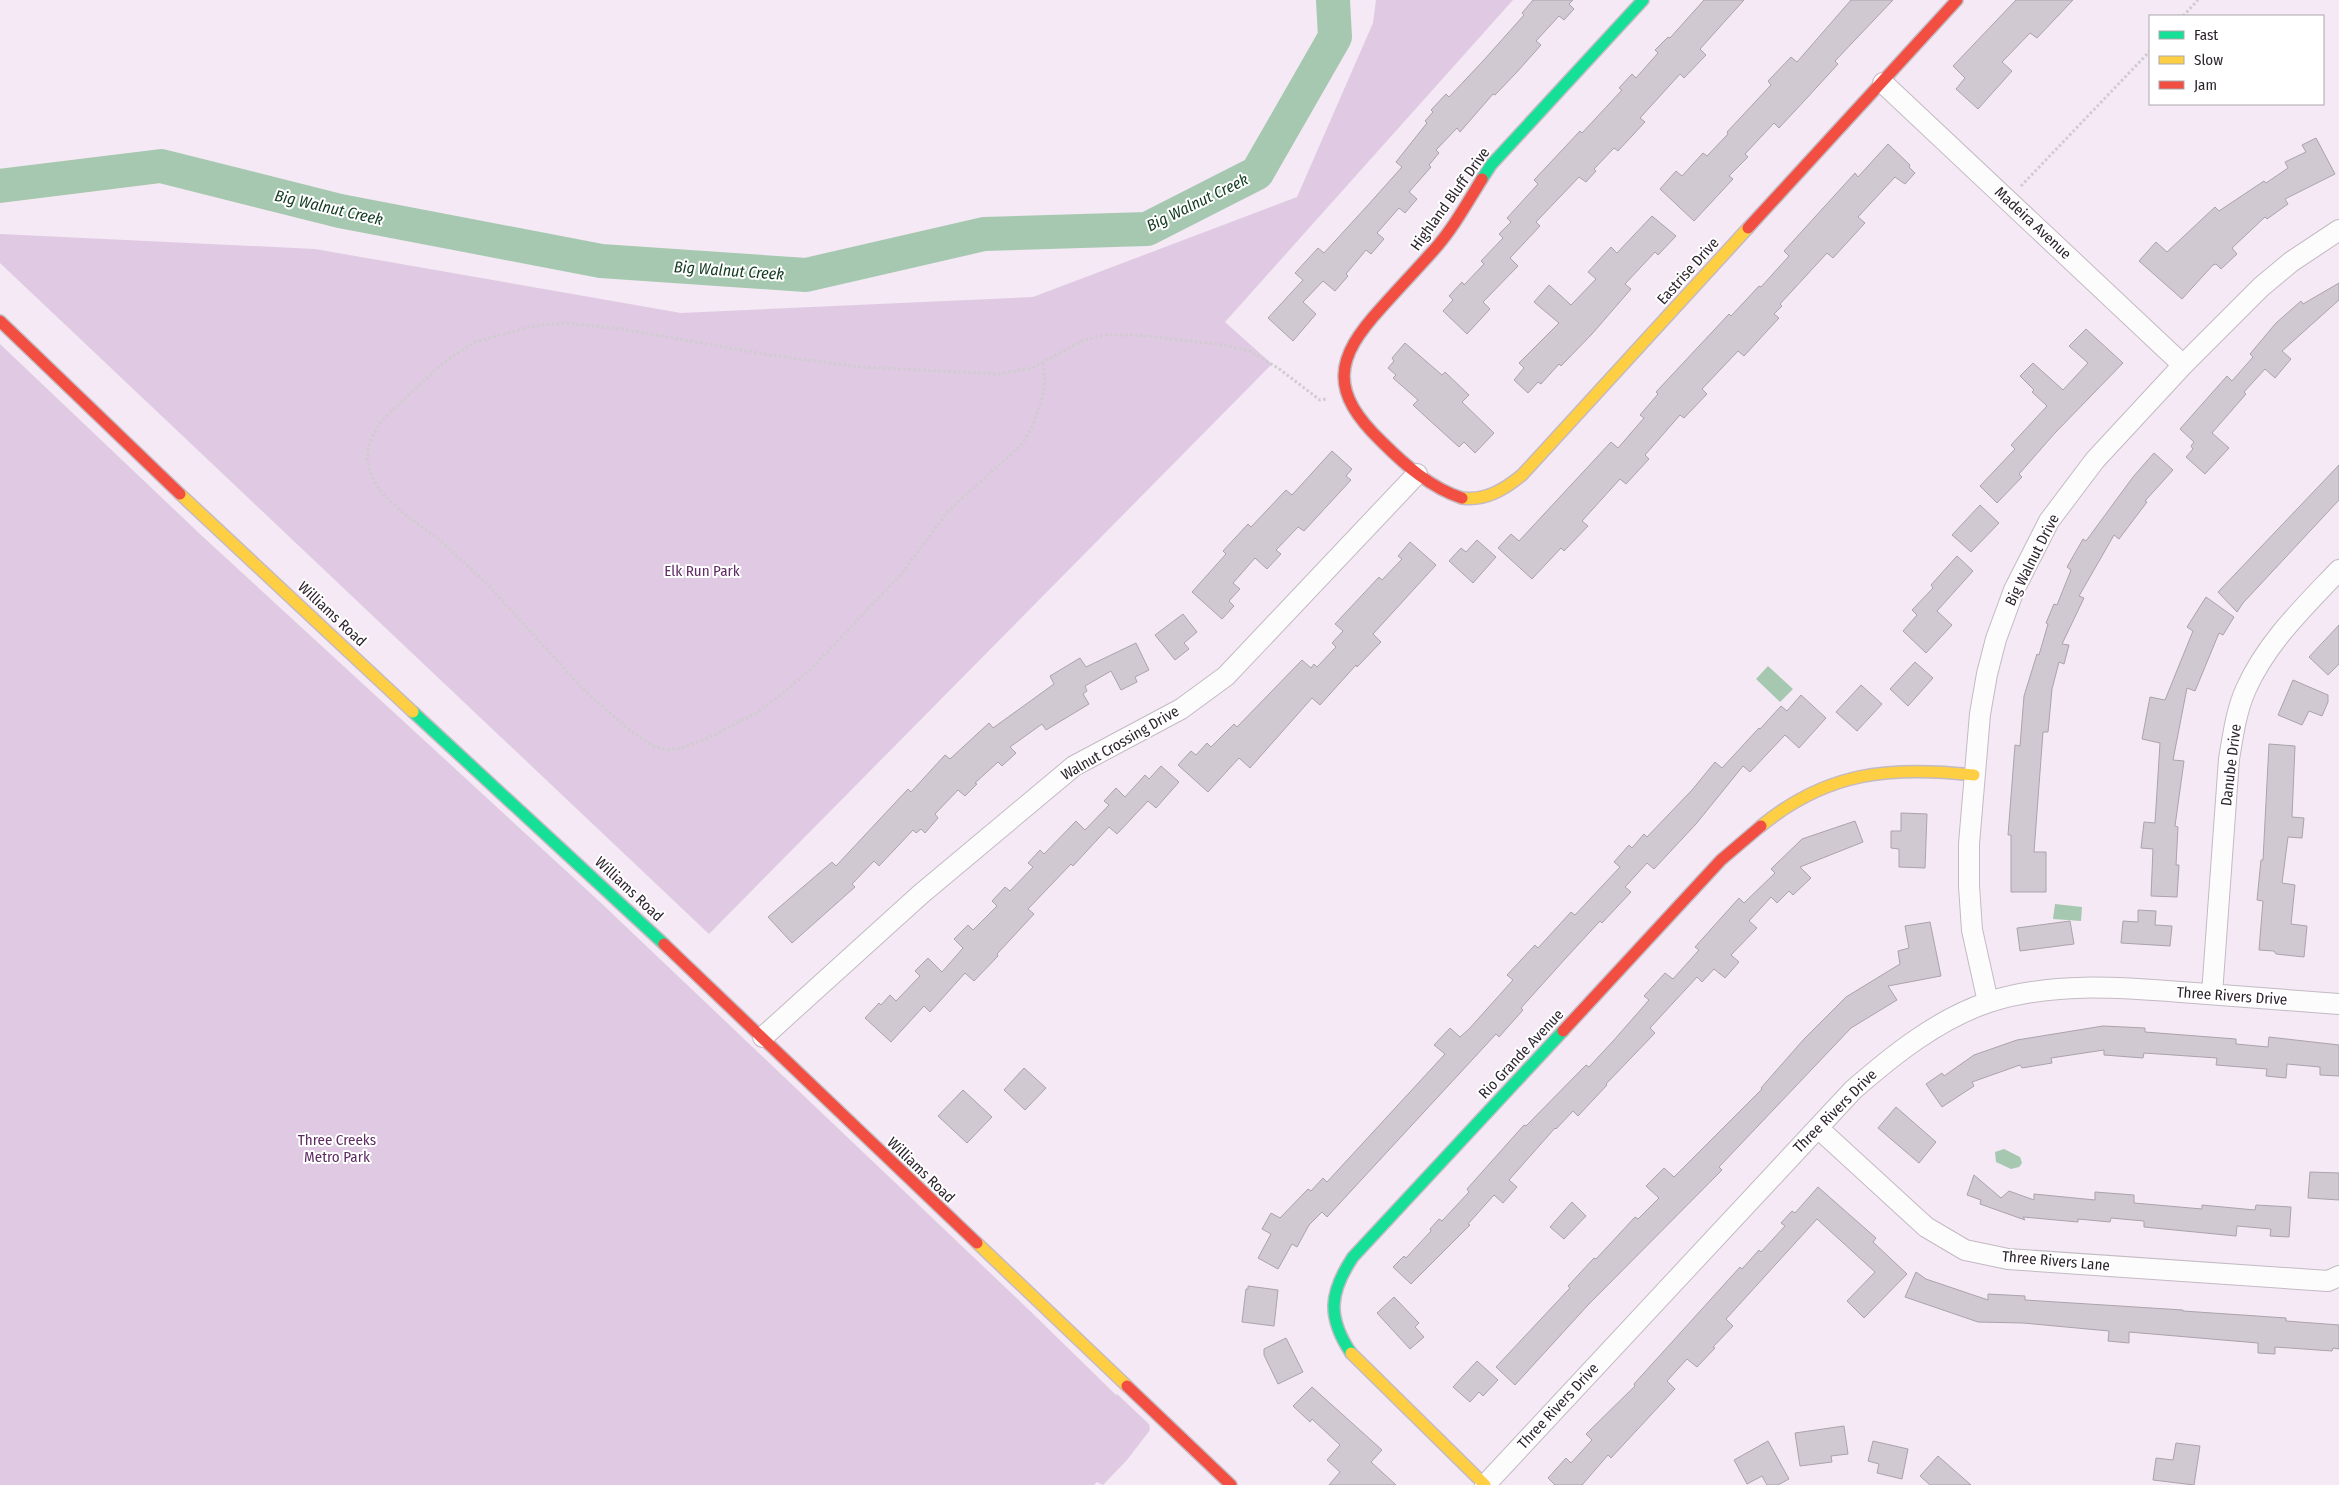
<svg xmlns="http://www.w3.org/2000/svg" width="2339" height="1485" font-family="'Fira Sans Condensed',sans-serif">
  <rect width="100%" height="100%" fill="#f4e9f4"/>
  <path fill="#e0c9e2" d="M1376,0H1513L1225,322L1272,364L709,934L0,263V234L315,249L681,313L1033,297L1297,197L1373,23Z
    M0,344L201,535L600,902L1027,1308L1116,1395L1117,1394L1149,1424L1150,1430L1127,1460L1103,1485L1097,1482L1094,1485H0Z"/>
  <path fill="#a6c8b0" d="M1768,666L1793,689L1780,702L1756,679Z
    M2055,904L2082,907L2081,921L2053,919Z
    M2004,1149L2020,1157L2022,1163L2019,1167L2011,1169L1996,1162L1995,1152Z"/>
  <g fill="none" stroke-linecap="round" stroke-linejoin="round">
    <path stroke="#a6c8b0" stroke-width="34" d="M0,186L161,166L340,211L601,261L806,275L984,234L1147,229L1257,173L1335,37L1333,0"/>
  </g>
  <path fill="#d1c9d2" stroke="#aba3ab" d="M1533,0H1573L1569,4L1574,9L1564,20L1559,16L1536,41L1541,45L1517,72L1495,95L1493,94L1460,132L1457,128L1436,150L1439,153L1429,165L1431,167L1409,192L1417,199L1405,213L1399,208L1377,233L1384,239L1371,254L1366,250L1346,274L1348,276L1335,291L1323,281L1303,302L1316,314L1293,341L1268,318L1303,280L1295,273L1318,248L1324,253L1368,205L1402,167L1396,162L1427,123L1425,121L1433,112L1431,110L1446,94L1449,97L1483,61L1524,15L1522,13Z
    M1704,0H1744L1700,49L1706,55L1684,78L1680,74L1640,118L1645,122L1618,151L1614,148L1594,169L1596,171L1586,182L1579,177L1536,222L1540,226L1510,258L1518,266L1483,302L1490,309L1467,334L1443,311L1453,300L1449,296L1462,282L1464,285L1484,264L1481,261L1503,238L1499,234L1511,222L1507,218L1538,184L1534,180L1580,131L1582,133L1622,90L1619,88L1632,74L1636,78L1658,53L1655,50L1668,37L1670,38Z
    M1851,0H1893L1835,61L1838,64L1806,99L1779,128L1774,123L1745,154L1748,157L1729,176L1733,179L1694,221L1660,189L1676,171L1682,176L1703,153L1707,156L1728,134L1727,132L1771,85L1768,81L1791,57L1797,62Z
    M2016,0H2073L2037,38L2030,33L2002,62L2012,71L1978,109L1956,89L1965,78L1953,66Z
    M2316,138L2335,174L2285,199L2288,204L2267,219L2265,217L2232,248L2237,254L2221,269L2216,264L2213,265L2182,299L2139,261L2156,242L2167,252L2215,207L2219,211L2264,181L2266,183L2288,168L2285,162L2306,152L2302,145Z
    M1888,144L1910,165L1909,167L1915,173L1905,184L1895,177L1858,217L1865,223L1833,258L1827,253L1780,304L1782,306L1774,314L1779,318L1744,356L1738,351L1702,389L1707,394L1684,418L1680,415L1645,455L1649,459L1626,484L1620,479L1582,521L1588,526L1564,551L1561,548L1532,579L1498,548L1511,534L1519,541L1611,442L1618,448L1644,418L1640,415L1658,394L1656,392L1729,314L1731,316L1759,286L1761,287L1789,256L1784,251L1855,173L1858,177Z
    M1652,216L1676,236L1658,255L1655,252L1625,284L1631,289L1592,334L1561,366L1559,364L1541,384L1538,382L1528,393L1514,380L1524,368L1519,363L1559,323L1534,302L1549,285L1571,305L1596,279L1588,272L1611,247L1617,253Z
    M2339,283V300L2282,351L2291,359L2275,378L2265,369L2244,392L2246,394L2212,433L2229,448L2205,474L2186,457L2193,449L2191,446L2194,442L2180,429L2227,376L2232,381L2253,357L2250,354L2276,323L2301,301L2303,304Z
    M2086,329L2123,363L2055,433L2019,474L2022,477L1997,503L1980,486L2015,449L2011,445L2047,406L2032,392L2034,390L2020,376L2033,363L2063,390L2088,363L2069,346Z
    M1405,343L1442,375L1445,372L1469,395L1462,402L1494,433L1475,453L1464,442L1459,447L1427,418L1413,405L1418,400L1393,378L1396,375L1388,368L1394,361L1392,358Z
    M1332,451L1352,469L1346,476L1351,480L1304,531L1298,527L1276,550L1281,554L1267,569L1255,558L1233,583L1240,589L1229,601L1234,606L1222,619L1192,592L1226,554L1223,551L1248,524L1251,527L1286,490L1292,495Z
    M2154,453L2173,470L2145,501L2147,502L2119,539L2114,535L2079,596L2084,598L2062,644L2069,645L2064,664L2059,662L2052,689L2048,732H2043L2034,852H2046V892H2011V835H2008L2015,745L2020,746L2024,696L2037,654L2039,655L2048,624L2046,623L2054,604L2057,605L2071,570L2067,567L2083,539L2086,541L2133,477Z
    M2339,465V500L2243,603L2237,612L2218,592Z
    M1980,505L1999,523L1971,552L1952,535Z
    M1477,540L1496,557L1473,583L1449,561L1461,548L1466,552Z
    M1410,542L1436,565L1373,634L1381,642L1357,667L1356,665L1320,705L1312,698L1250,768L1239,758L1208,792L1178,765L1191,751L1196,755L1207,743L1211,747L1234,724L1237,727L1302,660L1311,668L1314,664L1317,667L1336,647L1332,643L1343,631L1335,624L1379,577L1382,580L1402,559L1398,556Z
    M1957,556L1973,571L1937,611L1952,625L1926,653L1903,631L1917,615L1912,610L1933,588L1931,585Z
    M2206,597L2234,617L2223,635L2219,633L2195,691L2187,688L2173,760L2184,761L2175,826L2178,827L2176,865H2179L2177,897L2151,896L2153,849L2141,848L2144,822L2155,823L2160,743L2142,739L2150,697L2165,700L2193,631L2187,627Z
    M1183,614L1197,632L1184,643L1189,649L1175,660L1155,635Z
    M2339,625V664L2328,675L2309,657Z
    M1136,643L1149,670L1135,677L1137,682L1121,690L1111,671L1085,686L1087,691L1083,694L1089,704L1046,730L1042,724L1010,747L1016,753L1002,766L998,762L975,783L977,784L965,796L958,790L935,814L938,818L925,833L921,829L916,833L913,830L879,866L874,861L852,884L855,887L792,943L768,917L832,862L836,866L908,789L911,792L945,755L950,759L989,723L993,728L1054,684L1050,676L1080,658L1086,667Z
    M1915,662L1933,678L1908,706L1890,689Z
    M2293,680L2328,695V702L2322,716L2309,711L2302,725L2278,715Z
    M1861,685L1882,704L1857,731L1836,712Z
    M1801,695L1826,718L1799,748L1785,735L1750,772L1743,766L1696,824L1654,869L1647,863L1625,887L1631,892L1602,923L1600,921L1565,959L1521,1008L1523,1010L1499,1037L1496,1034L1327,1217L1322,1212L1309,1225L1297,1247L1292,1244L1278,1269L1258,1258L1271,1234L1262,1229L1271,1213L1280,1218L1308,1189L1311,1191L1323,1178L1327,1182L1445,1054L1434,1045L1450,1028L1460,1037L1469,1029L1513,980L1507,975L1535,945L1538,948L1571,912L1575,915L1620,867L1614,862L1629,845L1632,848L1644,834L1647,837L1692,790L1715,762L1722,768L1759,728L1760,729L1781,706L1787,711Z
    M2269,744L2295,746L2292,817L2304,818L2302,838L2288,837L2282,883L2295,885L2291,924L2307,926L2304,957L2276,954L2274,951L2259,950L2263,901L2257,900L2261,860H2263Z
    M1161,766L1179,782L1156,808L1148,801L1117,834L1109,827L1073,866L1071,864L1028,909L1034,914L997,954L998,956L974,981L965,973L930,1012L924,1006L891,1042L865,1018L879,1003L881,1005L890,995L896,1001L920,976L915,971L928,958L942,972L963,948L954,939L968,925L973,930L997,906L992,901L1005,887L1010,891L1033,867L1028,863L1040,850L1044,854L1076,821L1085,830L1109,805L1104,801L1116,788L1125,797L1145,775L1149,779Z
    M1901,813L1927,814L1925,868L1899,867V849L1891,848V831H1901Z
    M1855,821L1863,842L1800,867L1811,878L1793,895L1789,891L1777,903L1771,897L1749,921L1757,928L1731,955L1739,962L1725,978L1714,969L1702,982L1697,977L1650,1028L1655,1033L1606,1084L1607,1085L1578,1116L1573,1111L1556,1129L1555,1128L1509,1180L1517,1187L1503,1203L1494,1195L1468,1224L1470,1225L1411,1284L1393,1267L1404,1256L1406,1258L1431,1231L1430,1229L1439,1219L1442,1221L1469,1192L1467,1189L1524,1125L1526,1126L1586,1065L1589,1067L1614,1040L1649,1000L1644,996L1665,973L1673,979L1699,950L1695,947L1739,898L1744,903L1775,873L1771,869L1802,839Z
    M2138,910L2156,911L2155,925L2172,926L2170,946L2121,943L2123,921L2138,922Z
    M2070,921L2074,944L2020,951L2017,928Z
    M1930,922L1941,976L1888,986L1897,1000L1851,1028L1719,1167L1722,1170L1588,1305L1515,1385L1496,1367L1570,1288L1568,1286L1594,1258L1596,1259L1635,1217L1638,1219L1659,1198L1646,1186L1664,1168L1674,1177L1762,1089L1761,1088L1804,1039L1846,997L1900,964L1898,951L1909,948L1905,926Z
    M2103,1026L2145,1028V1032L2236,1039V1044L2268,1047L2269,1037L2339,1045V1076L2320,1075V1067L2287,1064L2286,1078L2266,1076L2267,1069L2216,1065L2217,1058L2144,1053L2143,1058L2104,1055V1050L2051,1058L2052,1063L2022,1068L2020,1065L1972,1082L1974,1086L1942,1107L1926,1084L1942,1073L1944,1076L1974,1055L2017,1040Z
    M1024,1068L1046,1088L1025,1110L1004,1090Z
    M963,1090L992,1117L967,1143L938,1116Z
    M1896,1107L1936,1142L1919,1163L1878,1128Z
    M2310,1172L2339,1173V1200L2308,1198Z
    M1974,1175L2001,1198L2009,1191L2034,1200V1194L2095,1200V1192L2134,1195V1203L2202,1209V1205L2255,1210L2256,1205L2291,1207L2289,1237L2270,1236L2271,1229L2237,1226L2236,1236L2144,1227V1221L2111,1218L2110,1222L2078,1219V1222L2023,1217L2025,1220L1980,1204L1981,1200L1967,1195Z
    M1818,1187L1876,1238L1873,1242L1907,1274L1864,1318L1847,1301L1875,1272L1817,1219L1726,1319L1733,1326L1713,1347L1715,1348L1697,1367L1687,1359L1667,1381L1675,1389L1611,1458L1608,1455L1582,1485H1555L1548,1478L1566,1458L1571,1463L1592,1440L1586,1434L1635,1386L1634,1384L1740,1267L1742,1269L1759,1250L1761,1252L1785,1226L1781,1223L1792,1211L1795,1213Z
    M1572,1202L1586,1216L1564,1239L1550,1227Z
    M1916,1272L1926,1279L1988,1300V1294L2025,1296V1300L2183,1310V1311L2286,1318V1321L2339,1325V1349L2333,1348L2332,1351L2275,1347V1354L2258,1353V1343L2129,1332V1343L2108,1341L2109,1331L2023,1323L1978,1322L1905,1297Z
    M1248,1286L1278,1290L1274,1326L1242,1322L1246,1289H1248Z
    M1394,1297L1419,1323L1415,1327L1424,1337L1410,1349L1377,1313Z
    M1286,1338L1303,1372L1278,1384L1264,1355V1349Z
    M1477,1361L1498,1380L1483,1396L1479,1392L1470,1402L1453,1387Z
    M1312,1387L1382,1450L1371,1462L1396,1485H1329L1340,1472L1327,1460L1340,1445L1312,1419L1310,1422L1293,1406Z
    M1844,1426L1848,1454L1831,1456L1832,1462L1800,1466L1795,1433Z
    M1768,1441L1789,1479L1778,1485H1767L1762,1476L1747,1484L1734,1460Z
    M1873,1441L1908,1449L1902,1479L1877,1473L1879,1464L1868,1461Z
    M2176,1443L2200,1446L2194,1485L2153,1480L2156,1458L2173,1460Z
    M1938,1456L1971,1485H1930L1920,1476Z"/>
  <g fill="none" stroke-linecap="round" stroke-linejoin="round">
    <defs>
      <path id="street" d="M1883,83L2183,365
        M2212,994L2229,759C2233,736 2236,711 2246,689C2267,642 2304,607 2339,570
        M1988,1002L1972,930L1969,886V844L1980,714L1987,674L1996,639L2014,590L2049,521L2095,460L2183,365L2261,287L2291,262L2339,230
        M763,1037L921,894L1074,766L1181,709L1226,676L1417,474
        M1818,1128L1926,1227L1965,1250L2008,1259L2328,1281L2339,1276
        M1485,1485L1853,1090C1893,1055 1938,1019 1989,1002C2052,982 2116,987 2181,992C2233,996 2286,1000 2339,1004"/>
      <path id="fast" d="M1482,179L1491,165L1643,0
        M413,712L664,944
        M1351,1353C1327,1317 1329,1293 1353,1257L1563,1031"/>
      <path id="slow" d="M180,494L413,712
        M1462,498C1486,501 1505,489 1522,475L1748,228
        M1761,826C1828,771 1891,766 1974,775
        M977,1243L1127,1386
        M1351,1353L1485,1485"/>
      <path id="jam" d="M1748,228L1957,0
        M0,321L180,494
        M1462,498C1431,488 1405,465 1382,442C1329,391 1334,359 1382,307C1399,288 1416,270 1433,251C1453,229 1467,203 1482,179
        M664,944L977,1243
        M1563,1031L1721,860L1761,826
        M1127,1386L1231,1485"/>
    </defs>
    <use href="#street" stroke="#c3bac3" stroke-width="22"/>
    <use href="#fast" stroke="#c3bac3" stroke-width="14"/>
    <use href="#slow" stroke="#c3bac3" stroke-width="14"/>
    <use href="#jam" stroke="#c3bac3" stroke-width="14"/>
    <path stroke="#d0ccd1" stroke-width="3" stroke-dasharray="2.5 2.5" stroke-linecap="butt" d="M2183,16L2198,0
      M2021,186L2150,51
      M1043,363L1045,382L1041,403L1031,429L1021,445L948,511L901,574L816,664L781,695L756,713L708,738L682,748L668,750L653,746L627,728L584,690L486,583L440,540L404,514L381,492L372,477L367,460L369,443L382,420L443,363L475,342L533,326L566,323L621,329L770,355L862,367L998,374L1032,368L1082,341L1104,335H1138L1224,345L1249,351L1278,368L1320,400L1326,399"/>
    <use href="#street" stroke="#fdfcfd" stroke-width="20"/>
    <use href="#fast" stroke="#16e098" stroke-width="11"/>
    <use href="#slow" stroke="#ffcf43" stroke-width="11"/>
    <use href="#jam" stroke="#f24e42" stroke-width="11"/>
  </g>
  <g text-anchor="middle" stroke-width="4" stroke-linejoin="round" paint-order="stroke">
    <g font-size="15" fill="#2d252d" stroke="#fff">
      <text transform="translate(1450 199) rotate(-54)" y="5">Highland Bluff Drive</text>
      <text transform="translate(2033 223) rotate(43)" y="5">Madeira Avenue</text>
      <text transform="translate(1688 271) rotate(-48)" y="5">Eastrise Drive</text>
      <text transform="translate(2032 560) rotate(-63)" y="5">Big Walnut Drive</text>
      <text transform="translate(332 614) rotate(43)" y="5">Williams Road</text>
      <text transform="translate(1120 743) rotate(-30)" y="5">Walnut Crossing Drive</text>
      <text transform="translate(2231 765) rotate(-83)" y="5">Danube Drive</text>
      <text transform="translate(629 889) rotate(43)" y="5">Williams Road</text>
      <text transform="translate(2232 996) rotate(4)" y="5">Three Rivers Drive</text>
      <text transform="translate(1521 1054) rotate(-47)" y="5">Rio Grande Avenue</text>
      <text transform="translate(1835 1111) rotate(-45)" y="5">Three Rivers Drive</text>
      <text transform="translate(921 1170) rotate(44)" y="5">Williams Road</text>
      <text transform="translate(2056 1261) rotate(5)" y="5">Three Rivers Lane</text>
      <text transform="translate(1558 1406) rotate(-47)" y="5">Three Rivers Drive</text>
    </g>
    <g font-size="15" fill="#5f2c64" stroke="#fff">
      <text x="702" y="576">Elk Run Park</text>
      <text x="337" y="1145">Three Creeks<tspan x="337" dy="17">Metro Park</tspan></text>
    </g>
    <g font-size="16" font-style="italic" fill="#123a20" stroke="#fff">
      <text transform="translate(1197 202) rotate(-26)" y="6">Big Walnut Creek</text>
      <text transform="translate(329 207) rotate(13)" y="6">Big Walnut Creek</text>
      <text transform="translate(729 270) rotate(4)" y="6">Big Walnut Creek</text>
    </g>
  </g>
  <rect x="2149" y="15" width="175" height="90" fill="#ffffff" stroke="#aba8ab"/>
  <rect x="2159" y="31" width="25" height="8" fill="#16e098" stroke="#aba8ab"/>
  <text x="2194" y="40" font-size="15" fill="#2d252d">Fast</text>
  <rect x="2159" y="56" width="25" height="8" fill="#ffcf43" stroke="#aba8ab"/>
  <text x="2194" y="65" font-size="15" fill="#2d252d">Slow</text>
  <rect x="2159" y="81" width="25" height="8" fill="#f24e42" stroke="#aba8ab"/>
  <text x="2194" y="90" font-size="15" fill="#2d252d">Jam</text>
</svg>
